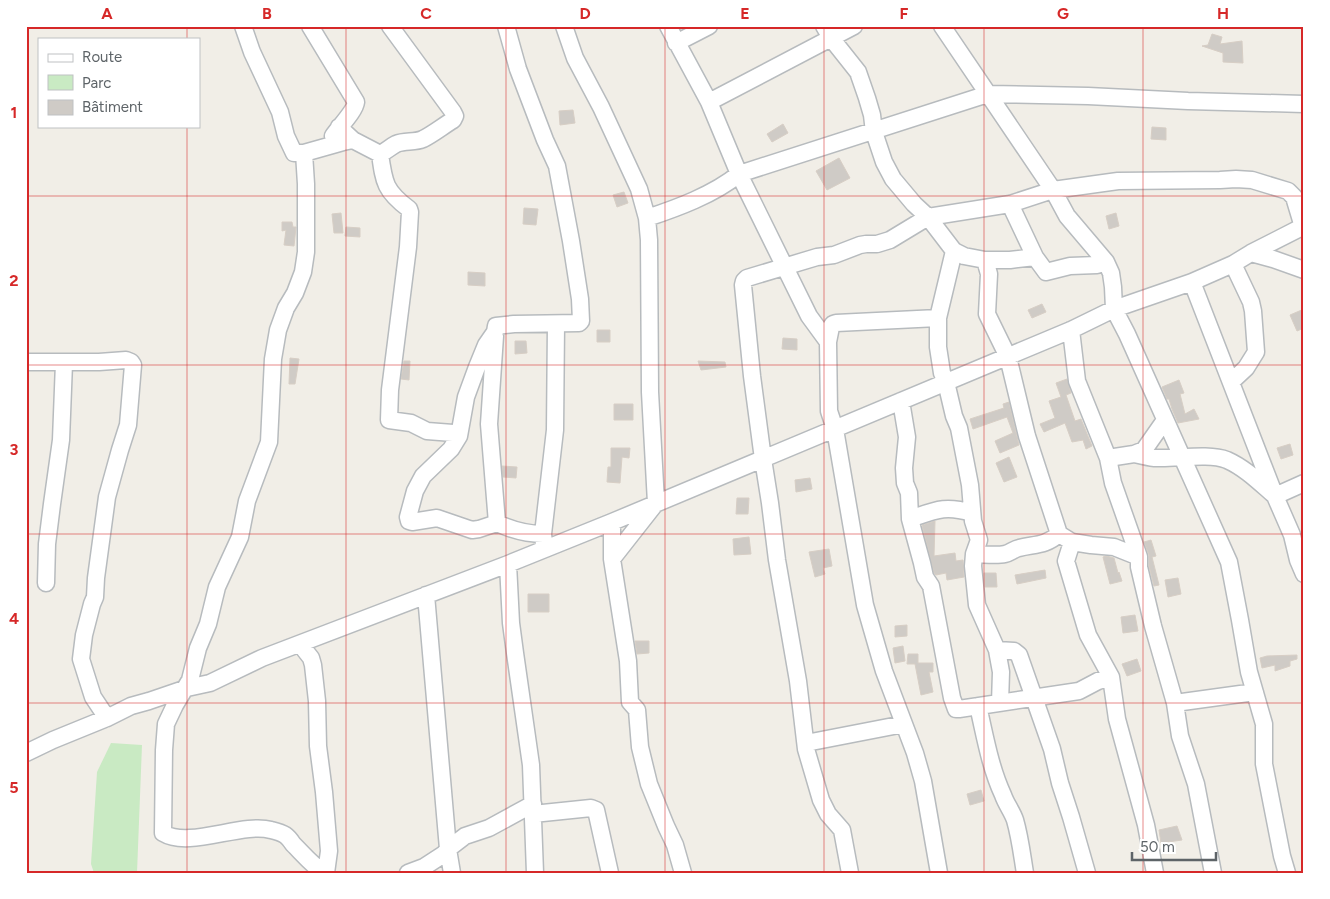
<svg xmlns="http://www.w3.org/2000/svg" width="1330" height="899" font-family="Figtree,sans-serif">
  <rect width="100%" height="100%" fill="#f1eee7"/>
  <path fill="#c9eac3" d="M111,743L142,745L137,873H94L91,864L97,772Z"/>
  <path fill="#cfcbc6" stroke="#d7cec5" d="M1212,34L1222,37L1220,44L1242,41L1243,63L1223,62V53L1202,46L1208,45Z
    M573,110L575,123L560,125L559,111Z
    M783,124L788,133L772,142L767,134Z
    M1152,127L1166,128V140L1151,139Z
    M839,158L850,178L827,190L816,171Z
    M624,192L628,203L617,207L613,195Z
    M524,208L538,209L536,225L523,224Z
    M341,213L343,233H334L332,214Z
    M1116,213L1119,226L1109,229L1106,216Z
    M282,222H292L293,227H296L294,246L284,245L286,230L282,231Z
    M346,227L360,228V237L345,236Z
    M468,272L485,273V286L468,285Z
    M1042,304L1046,312L1032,318L1028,310Z
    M1304,309V328L1297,331L1290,315Z
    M597,330H610V342H597Z
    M783,338L797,339V350L782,349Z
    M515,341H526L527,353L515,354Z
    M290,358L299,359L295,384H289Z
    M404,361H410L409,380L401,379Z
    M698,361L725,362L726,367L701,370Z
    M1067,379L1071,393L1066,395L1075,421L1081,419L1092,446L1086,449L1083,440L1072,442L1065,423L1044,432L1040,424L1055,418L1049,401L1061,397L1056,383Z
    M1179,380L1184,393L1180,394L1185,414L1194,409L1199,419L1178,423L1172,409L1169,399H1167L1162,387Z
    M1009,402L1019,445L1000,453L995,441L1013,433L1007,417L973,429L970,419L1004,408L1003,404Z
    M614,404H633V420H614Z
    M1290,444L1293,455L1281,459L1277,448Z
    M611,448H630L629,458L622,457L620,483L607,482L608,467H611Z
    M1009,457L1017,477L1004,482L996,463Z
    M502,466L517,467L516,478L503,477Z
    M810,478L812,489L796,492L795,480Z
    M737,498H749L748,514H736Z
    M935,521L934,556L955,553L956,561L963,560L964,577L947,580L946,573L936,575L934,573L922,525Z
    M749,537L751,554L734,555L733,539Z
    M1151,540L1156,556L1152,557L1159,585L1154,586L1149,566V555L1144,542Z
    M829,549L832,566L823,568L825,574L815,577L809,552Z
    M1106,556L1114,558L1118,573L1119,572L1122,581L1110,584L1103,557Z
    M1045,570L1046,578L1017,584L1015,575Z
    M984,573H996L997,587H985Z
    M1178,578L1181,594L1168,597L1165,580Z
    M528,594H549V612H528Z
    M1135,615L1138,631L1123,633L1121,617Z
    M907,625V636L895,637V626Z
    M635,641H649V653L637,654Z
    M903,646L905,661L895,663L893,648Z
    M908,654H918V663H933V672H929L933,692L921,695L915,664H907Z
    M1297,655V659L1290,661V666L1275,671V665L1262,668L1260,658L1267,656Z
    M1137,659L1141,671L1127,676L1122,664Z
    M981,790L984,801L970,805L967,794Z
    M1177,826L1182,840L1161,843L1159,830Z"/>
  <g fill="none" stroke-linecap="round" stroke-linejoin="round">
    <defs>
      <path id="minor" d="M243,26L252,52L280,112L286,136L294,153H304L343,142L353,140
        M310,26L356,102C355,111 339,127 333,136
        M506,26L518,69L545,140L557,166L571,241L580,299L581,321L579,323L514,324L496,326L495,332L486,345L477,367L466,397L459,436L451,449L423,476L415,491L408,517L409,521L412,522L437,518L472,530L479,529L497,523C512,530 527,534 543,534
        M564,26L575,58L601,107L639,189L647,218L649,240L650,392L656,503L612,559
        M668,26L709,102L739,174L809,316L828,342
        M824,26L831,38L858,72L867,98L872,115L874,132L884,162L893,179L914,204L928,217L954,251L964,256L985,260H1010L1035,257
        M942,26L1053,190L1067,216L1106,262L1111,273L1113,287L1114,309L1127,334L1229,562L1240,620L1249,672L1264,724V764L1282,856L1287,873
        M676,43L709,26
        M709,102L854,26
        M339,127L353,140L380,154C387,151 390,147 396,144C405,140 414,143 423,139C433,134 443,126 453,120L455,116L453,112L390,26
        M304,153L306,184V252L303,272L295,293L286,308L278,330L273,359L269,442L247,501L240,537L217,587L208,624L198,648L190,680L175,705L166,724L164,750L163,833C189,849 242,822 271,830C275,831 282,833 285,835C288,837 291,841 293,844C303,854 312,865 324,873
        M380,154C384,183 385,191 409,209L410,212L408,247L390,390L389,420L411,423L427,431L453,433L459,436
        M1010,204L1035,257L1046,272L1070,266L1097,265L1106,262
        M647,218C677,208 713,195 739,174L988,94L1088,96L1188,101L1304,104
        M954,251L938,318V347L942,373L946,382L954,416L959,428L970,485L973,521L979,540L974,554L973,566L977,605L997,650L1001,672L1000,703
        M1251,253L1273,259L1304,270
        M985,260L989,274L987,314L1008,357L1027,436L1059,534L1072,542L1066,561L1088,635L1111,677L1117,719L1146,825L1155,873
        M1192,282L1275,496L1292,535L1298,560L1304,574
        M938,318L836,323L833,324L831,327L828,342L829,411L835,429L843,476L865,605L884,671L915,753L923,781L939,873
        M1071,330L1077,381L1108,458L1113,483L1139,557V567L1153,626L1175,703L1180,736L1196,784L1213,873
        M495,336L489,424L497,523
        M26,362H99L126,360L131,362L133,365L128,425L120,450L107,497L96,578L95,597L92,604L84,635L81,659L93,697L107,718
        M1231,382L1246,368L1256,352L1253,311L1251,302L1233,264
        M901,401L907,437L904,468L905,483L909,493L910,519L922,563L925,577L931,586L952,698L956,709H959L1079,691L1098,681L1111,677
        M1134,454C1141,455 1149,458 1157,458C1176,459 1209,453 1227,460C1245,468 1259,482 1274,495
        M1108,458L1134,454L1144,450L1165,420
        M1275,496L1304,483
        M910,519C936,510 945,505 972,513
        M612,522V559L628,661L630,702L637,710L640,747L649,784L666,826L675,845L683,873
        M1072,542L1091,545L1114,547L1139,557
        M544,544L543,534L555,430L556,324
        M974,554C983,554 996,556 1005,554C1010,553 1014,549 1019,548C1036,544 1045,546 1059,534
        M508,564L511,623L515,653L531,765L535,873
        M46,583L47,544L52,504L61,440L64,363
        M426,595L448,849L452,873
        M300,644L311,658L313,665L317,701L318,746L324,792L329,851L326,873
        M997,650L1014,651L1019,655L1052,749L1060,783L1071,817L1087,873
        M1175,703L1255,692
        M978,706C985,736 990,767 1003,795C1006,804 1012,811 1015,820C1020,837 1022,855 1025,873
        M806,743L904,724
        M26,753L53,740L107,718L131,706L149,701L187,688L210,683L262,658L508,564L612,522L1071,330L1114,309L1192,282L1233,264L1251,253L1304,226
        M533,814L591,808L596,810L610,873
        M408,873L424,867L444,854L448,849L465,836L489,828L533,804
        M850,873L842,830L828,814L821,800L806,749L798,681L777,560L770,503L763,459L752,376L743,285L744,281L747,278L817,257L834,255L860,245L866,244H877L890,240L928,217L1010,204L1053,190L1118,181L1220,180L1236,179L1252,180L1288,191L1294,197L1303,227"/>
    </defs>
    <use href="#minor" stroke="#b7bbbe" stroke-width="19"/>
    <use href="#minor" stroke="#fff" stroke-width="16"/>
  </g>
  <path fill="none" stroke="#d62828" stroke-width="1" stroke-opacity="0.55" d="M187,26V39M346,26V873M506,26V873M665,26V873M824,26V873M984,26V873M1143,26V873M187,126V873M26,196H1304M26,365H1304M26,534H1304M26,703H1304"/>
  <rect width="1330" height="899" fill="none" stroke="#ffffff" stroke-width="55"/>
  <rect x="38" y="38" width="162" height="90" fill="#ffffff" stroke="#bfc1c3"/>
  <rect x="48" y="54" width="25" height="8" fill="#ffffff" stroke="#bfc1c3"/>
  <text x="82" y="62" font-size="15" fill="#5e6468">Route</text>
  <rect x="48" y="75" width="25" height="15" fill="#c9eac3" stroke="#bfc1c3"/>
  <text x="82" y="88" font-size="15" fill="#5e6468">Parc</text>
  <rect x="48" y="100" width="25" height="15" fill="#cfcbc6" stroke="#bfc1c3"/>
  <text x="82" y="112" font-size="15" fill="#5e6468">Bâtiment</text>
  <path d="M1132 852v8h84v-8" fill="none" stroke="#5e6468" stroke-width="2.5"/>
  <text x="1140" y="852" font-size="15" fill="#5e6468" stroke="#ffffff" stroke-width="4" paint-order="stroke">50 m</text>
  <rect x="28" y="28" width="1274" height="844" fill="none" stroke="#d62828" stroke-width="2"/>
  <g font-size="16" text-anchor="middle" font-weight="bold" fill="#d62828">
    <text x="107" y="19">A</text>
    <text x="267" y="19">B</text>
    <text x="426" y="19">C</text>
    <text x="585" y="19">D</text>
    <text x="745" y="19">E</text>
    <text x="904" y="19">F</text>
    <text x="1063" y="19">G</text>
    <text x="1223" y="19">H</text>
    <text x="14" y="118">1</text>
    <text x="14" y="286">2</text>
    <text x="14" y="455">3</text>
    <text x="14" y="624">4</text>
    <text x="14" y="793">5</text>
  </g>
</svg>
